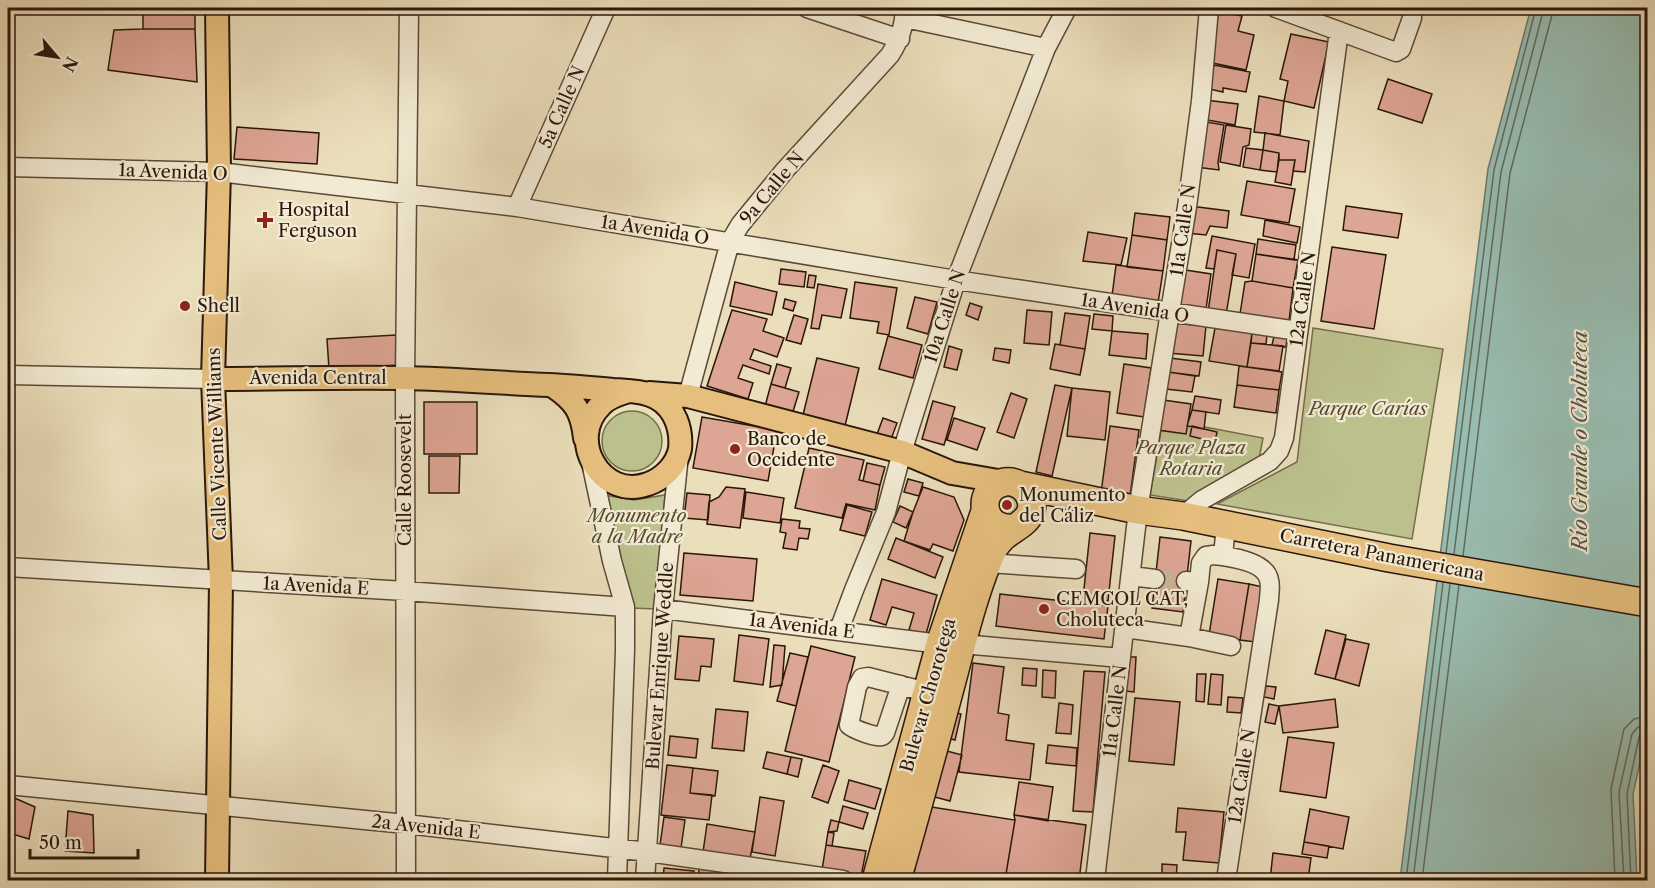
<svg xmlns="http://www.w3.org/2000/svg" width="1655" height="888" font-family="'Libre Caslon Text',serif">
  <rect width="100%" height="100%" fill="#ebdebb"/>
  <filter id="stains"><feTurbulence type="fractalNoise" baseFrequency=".00333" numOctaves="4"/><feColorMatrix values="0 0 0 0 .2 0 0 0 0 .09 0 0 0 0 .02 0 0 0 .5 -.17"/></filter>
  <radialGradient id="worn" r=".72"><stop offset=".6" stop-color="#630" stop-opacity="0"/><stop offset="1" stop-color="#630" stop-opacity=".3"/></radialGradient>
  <path fill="#bcc08c" stroke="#746c4b" stroke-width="1.5" d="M1313,328L1443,349L1412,539L1217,504L1297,462Z
    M602 441a30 30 0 1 1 60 0a30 30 0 1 1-60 0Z
    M1163,419L1263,438L1259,459L1195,502L1150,495Z
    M997,490L1025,502L1008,523L990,499Z
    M604,495L634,500L665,495L656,609L631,608Z"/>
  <path fill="#98bcb0" stroke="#6c7a6e" stroke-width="1.5" d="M1531,8H1647L1648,725L1633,794L1637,880H1400L1488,169Z"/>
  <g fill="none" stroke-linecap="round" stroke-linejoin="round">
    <path stroke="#626a5d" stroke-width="1.5" d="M1446,553L1494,170L1536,8
      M1454,554L1501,172L1544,8
      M1463,556L1510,173L1552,15L1553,8
      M1406,880L1443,583
      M1413,880L1450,584
      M1422,880L1459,585
      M1615,880L1611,789L1624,729L1634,719L1648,716
      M1624,880L1619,792L1632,734L1638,727L1648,725
      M1631,880L1627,794L1639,737L1642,733L1648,732"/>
  </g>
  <path fill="#dda594" stroke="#2b170a" stroke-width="1.5" d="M149,8H195V14L149,13Z
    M1219,11L1242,16L1238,31L1254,35L1246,70L1208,62Z
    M143,13L195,14V29H143Z
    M143,29H195L197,82L108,70L114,30Z
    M1291,34L1329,42L1314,108L1284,101L1288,81L1280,79Z
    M1214,65L1250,72L1246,92L1223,88V92L1209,89Z
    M1388,79L1432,94L1422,123L1378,109Z
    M1259,96L1284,101L1280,135L1254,132Z
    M1205,100L1238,104L1235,125L1202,119Z
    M1201,121L1224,125L1218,162L1219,170L1196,167Z
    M1226,125L1251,129L1249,145L1243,147L1240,166L1220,162Z
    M237,127L319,133L317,164L234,159Z
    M1265,133L1309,141L1305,172L1293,171L1295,160H1279V153L1263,150Z
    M1246,148L1263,150L1260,170L1243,167Z
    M1263,150L1279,153L1277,172L1260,170Z
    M1279,160H1295L1291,185L1275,182Z
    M1247,181L1295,189L1289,223L1241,215Z
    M1190,206L1229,211L1227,228L1210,226L1206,235L1187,233Z
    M1346,206L1402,214L1398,238L1343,230Z
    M1135,213L1170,217L1167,240L1132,235Z
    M1265,220L1300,227L1297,243L1263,236Z
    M1088,232L1127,238L1121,265L1083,261Z
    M1132,235L1167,240L1163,271L1127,267Z
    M1212,236L1255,244L1249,278L1232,275L1236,254L1217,250L1214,269L1206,268Z
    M1258,239L1296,245L1294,260L1256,254Z
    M1332,247L1386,255L1374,329L1321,321Z
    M1217,250L1236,254L1226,315L1208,312Z
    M1256,254L1298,260L1293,288L1252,281Z
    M1116,265L1163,271L1158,303L1112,296Z
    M781,269L806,272L804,287L779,284Z
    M1179,269L1211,274L1206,309L1174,305Z
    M809,275L816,276L814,288L807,287Z
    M1252,281L1293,288L1289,321L1240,314L1245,282Z
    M735,282L777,292L772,315L730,306Z
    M855,282L897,288L889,335L877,333L879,322L850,318Z
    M818,284L847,289L841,318L822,315L819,329L811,328Z
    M915,297L937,302L928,334L907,328Z
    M785,299L796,302L793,311L783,308Z
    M970,303L982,307L978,320L966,315Z
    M732,310L767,319L763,331L784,338L777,357L754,349L750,359L771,366L769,374L743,365L738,378L753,383L748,399L707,386Z
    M1027,310L1052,312L1049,345L1024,343Z
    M1065,313L1090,316L1085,349L1060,345Z
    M1094,314L1113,316L1112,331L1092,329Z
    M794,315L808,319L801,344L786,340Z
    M1171,323L1206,326L1203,356L1168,353Z
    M1215,328L1252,333L1247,367L1209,361Z
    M1112,331L1148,334L1146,359L1109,355Z
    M1252,333L1267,335L1266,344L1251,343Z
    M396,335L398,365L329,369L327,339Z
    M888,336L922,345L913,378L879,369Z
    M1274,336L1287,338L1286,347L1272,345Z
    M1251,343L1283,346L1279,371L1247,367Z
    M1055,344L1085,349L1080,375L1050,369Z
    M949,346L962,350L957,370L944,367Z
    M995,348L1011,350L1009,363L993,360Z
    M817,358L859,368L844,430L802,419Z
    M1170,358L1201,362L1199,376L1168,372Z
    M777,364L791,368L785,388L771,384Z
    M1124,364L1151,368L1144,417L1117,413Z
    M1239,366L1282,372L1279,390L1237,385Z
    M1168,372L1195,376L1192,392L1166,389Z
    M771,384L799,392L791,418L764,410Z
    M1055,385L1072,388L1052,476L1036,472Z
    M1237,385L1279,390L1276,413L1234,407Z
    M1072,388L1110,392L1105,440L1067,436Z
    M1011,393L1027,399L1014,438L997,432Z
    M1195,396L1221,400L1219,414L1192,410Z
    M1163,400L1191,404L1186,434L1158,430Z
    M933,401L955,407L944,445L922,439Z
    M424,402H477V454H424Z
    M1192,410L1206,412L1204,429L1187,426Z
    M702,417L777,430L768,481L693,468Z
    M883,418L897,423L890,442L876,437Z
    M954,418L985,428L977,450L947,440Z
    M1110,426L1139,430L1130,496L1101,493Z
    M1192,426L1217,432L1215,442L1190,436Z
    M809,448L864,460L859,480L880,485L875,510L846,504L842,518L795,508Z
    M429,456H460L459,493H429Z
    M867,463L885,467L880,485L863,481Z
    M908,479L923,483L919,496L904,492Z
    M726,487L745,489L740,528L707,524L709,502L719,497Z
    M923,487L954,497L964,520L953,551L933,544L930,550L904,541L913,512Z
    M746,492L784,498L780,523L743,518Z
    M687,493L710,495L708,520L684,518Z
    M847,505L872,512L865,536L840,530Z
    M900,506L913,512L906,528L893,522Z
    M782,519L800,521L799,528L810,529L808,539L799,538L797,550L783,548L786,533L780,532Z
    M1090,533L1115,536L1108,601L1083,598Z
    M1160,537L1191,541L1183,612L1152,608Z
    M896,538L943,557L935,578L888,559Z
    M684,553L757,559L753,601L680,595Z
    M882,579L937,595L926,634L909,630L914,613L892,607L886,625L870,620Z
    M1218,579L1249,584L1240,640L1209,635Z
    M1249,584L1263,587L1256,642L1240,640Z
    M1000,594L1108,606L1104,639L996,626Z
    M1326,630L1346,635L1335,679L1315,674Z
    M739,635L769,639L763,685L734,681Z
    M679,636L714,639L711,667L701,666L699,681L675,679Z
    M1346,639L1369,644L1359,686L1335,679Z
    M774,645L785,646L782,685L770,687Z
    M811,646L855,657L829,762L785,751Z
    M790,653L808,657L796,706L777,701Z
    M1128,657H1136L1134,692L1125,691Z
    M973,663L1004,667L998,713L1009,715L1006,740L1034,744L1030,780L959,772Z
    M1023,668L1037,669L1036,686L1022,685Z
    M1043,670L1056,671L1055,698L1042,697Z
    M1084,671L1105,672L1093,812L1073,811Z
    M1197,674H1206L1204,702L1196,701Z
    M1211,674L1223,675L1221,705L1208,704Z
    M1266,686L1276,687L1274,699L1264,697Z
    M1228,697L1243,698L1241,713L1227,712Z
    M1135,698L1180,702L1174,765L1129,761Z
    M1335,699L1338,727L1283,733L1279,706Z
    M1059,703L1073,705L1071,734L1056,733Z
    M1269,704L1279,706L1275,724L1265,722Z
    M716,709L748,712L744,751L712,748Z
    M950,711L961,714L955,740L944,737Z
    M670,736L698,739L696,758L668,755Z
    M1288,737L1334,743L1326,798L1280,791Z
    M1048,745L1077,748L1076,766L1046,763Z
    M943,750L962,755L950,801L931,796Z
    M767,752L791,757L787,774L763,768Z
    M791,757L802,759L798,777L787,774Z
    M667,765L693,768L690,793L712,795L709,820L661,815Z
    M823,765L839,771L828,803L812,797Z
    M693,768L718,771L715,796L690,793Z
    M849,780L881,789L875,809L844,800Z
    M1019,782L1053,787L1048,821L1014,815Z
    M10,796L35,807L29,839L9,833Z
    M760,797L784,801L775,856L752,852Z
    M843,806L868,813L863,829L839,822Z
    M925,806L1015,820L1005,880H913Z
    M1178,808L1224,812L1219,863L1183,860L1186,832H1176Z
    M1310,809L1349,817L1343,849L1304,842Z
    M68,811L93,815L94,853L65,851Z
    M1014,815L1086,825L1079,880H1005L1015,820Z
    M664,817L685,820L681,848L660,845Z
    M831,820L839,822L837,831L828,832Z
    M707,824L755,832L750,859L703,852Z
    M828,832L834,833L832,846L826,845Z
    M1304,842L1329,846L1327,858L1302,854Z
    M826,845L866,851L861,877L822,870Z
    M1273,853L1311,858L1308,880H1270Z
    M1162,864L1177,865L1176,880H1162Z
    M664,868L694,871V880H663Z
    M699,869L741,873L740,880H698Z"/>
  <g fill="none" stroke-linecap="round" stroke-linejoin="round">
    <path stroke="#c5b698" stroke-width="18" stroke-dasharray="18 9" stroke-linecap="butt" d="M1155,579L1186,581"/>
    <defs>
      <path id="minor" d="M807,8L900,39
        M1276,8L1396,52L1401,49L1412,18
        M905,18L1046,48
        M8,167L219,172L517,207L956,280L1298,331
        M517,207L606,8
        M8,375L213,379
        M688,396L730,242L740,225L785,170L890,55C900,39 904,27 905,8
        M591,462L612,561L625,607V650L617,880
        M1183,516L1202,500L1270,461L1279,451L1284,438L1339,31
        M1226,525L1223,556C1236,558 1266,563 1269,580C1271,586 1269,593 1269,600L1226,880
        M987,563L1076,569
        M8,567L405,591L625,607
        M1131,576L1155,579
        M1186,581L1199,582L1201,563L1206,556L1213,555L1223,556
        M663,609L940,644
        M1125,628L1189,637L1231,646
        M839,630L854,590L886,512L902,452L956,280L1046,48L1067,8
        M1189,637L1199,582
        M962,644L1121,658
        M901,685L885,733C884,734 883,736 882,736C876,738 853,729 849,725L857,687L862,678L868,677L927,692
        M8,785L406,824L648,852L843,880
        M406,880L405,378L409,8
        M645,880L663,609L679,455
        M1095,880L1138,510L1187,207L1201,101L1209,8"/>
      <path id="major" d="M217,8L219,172L213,379L221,581L217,880
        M213,379C276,379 340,377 404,378C452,379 501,383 549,385C571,386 592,388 613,390C628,391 644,391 657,398C675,408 682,429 680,449C677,465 663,479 648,484C601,501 566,439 601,405C608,397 619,394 629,391
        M553,386C575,401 582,411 585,438
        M649,393L688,396L902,452L952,473L1004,482"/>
      <path id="highway" d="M1020,485L1138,510L1183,516L1389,558L1648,603
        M876,880L940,644L985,511
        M897,880C915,818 932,755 949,692C961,648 971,603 988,561C991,552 995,545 1002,538C1011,529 1027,524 1031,511C1035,495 1021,480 1005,482C976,486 978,532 1015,528"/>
    </defs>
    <use href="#minor" stroke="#5b4936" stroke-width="21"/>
    <use href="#major" stroke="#2b170a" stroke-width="26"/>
    <use href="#highway" stroke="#2b170a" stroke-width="30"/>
    <use href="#minor" stroke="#f2ead3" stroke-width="18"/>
    <use href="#major" stroke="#e6bf7e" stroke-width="22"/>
    <use href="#highway" stroke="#e6bf7e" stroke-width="27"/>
  </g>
  <g fill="#8f2418" stroke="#f2ead3" stroke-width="2">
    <path d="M262 211h6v6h6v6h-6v6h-6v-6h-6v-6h6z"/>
    <circle cx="185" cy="306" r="6"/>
    <circle cx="735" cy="449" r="6"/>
    <circle cx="1007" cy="505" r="6"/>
    <circle cx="1044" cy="609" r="6"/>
  </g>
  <g text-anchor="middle" stroke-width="4.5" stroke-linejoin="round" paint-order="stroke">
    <g font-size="18" fill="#2b170a" stroke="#f2ead3">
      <text transform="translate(562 107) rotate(-66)" y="6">5a Calle N</text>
      <text transform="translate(173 172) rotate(2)" y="6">1a Avenida O</text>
      <text transform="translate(772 188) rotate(-50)" y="6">9a Calle N</text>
      <text transform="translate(655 230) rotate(9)" y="6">1a Avenida O</text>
      <text transform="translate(1183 230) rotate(-82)" y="6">11a Calle N</text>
      <text transform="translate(1303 299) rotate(-82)" y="6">12a Calle N</text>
      <text transform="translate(1135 308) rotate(9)" y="6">1a Avenida O</text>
      <text transform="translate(945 316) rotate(-72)" y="6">10a Calle N</text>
      <text x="318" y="384">Avenida Central</text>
      <text transform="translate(217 444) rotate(-92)" y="6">Calle Vicente Williams</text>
      <text transform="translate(405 480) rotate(-90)" y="6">Calle Roosevelt</text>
      <text transform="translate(1382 555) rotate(11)" y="6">Carretera Panamericana</text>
      <text transform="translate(316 586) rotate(3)" y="6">1a Avenida E</text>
      <text transform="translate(802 626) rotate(7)" y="6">1a Avenida E</text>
      <text transform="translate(660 666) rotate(-86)" y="6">Bulevar Enrique Weddle</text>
      <text transform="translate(928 695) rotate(-74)" y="6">Bulevar Chorotega</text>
      <text transform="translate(1115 711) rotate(-83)" y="6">11a Calle N</text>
      <text transform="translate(1242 776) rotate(-81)" y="6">12a Calle N</text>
      <text transform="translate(426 827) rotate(6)" y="6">2a Avenida E</text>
    </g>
    <g font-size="18" fill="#2b170a" stroke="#f2ead3" text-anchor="start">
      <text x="278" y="216">Hospital<tspan x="278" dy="21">Ferguson</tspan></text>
      <text x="197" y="312">Shell</text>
      <text x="747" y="445">Banco de<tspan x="747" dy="21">Occidente</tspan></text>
      <text x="1019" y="501">Monumento<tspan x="1019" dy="21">del Cáliz</tspan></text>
      <text x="1056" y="605">CEMCOL CAT,<tspan x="1056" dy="21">Choluteca</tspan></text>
    </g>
    <g font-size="18" font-style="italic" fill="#564a31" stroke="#f2ead3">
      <text x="1368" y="415">Parque Carías</text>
      <text x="1191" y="454">Parque Plaza<tspan x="1191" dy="21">Rotaria</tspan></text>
      <text x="637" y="522">Monumento<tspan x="637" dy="21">a la Madre</tspan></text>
    </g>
    <g font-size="20" font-style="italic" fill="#515144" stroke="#f2ead3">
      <text transform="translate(1580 441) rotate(-90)" y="7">Río Grande o Choluteca</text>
    </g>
  </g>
  <rect width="1655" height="888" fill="none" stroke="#ebdebb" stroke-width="30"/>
  <rect x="9" y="9" width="1637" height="870" fill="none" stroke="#2b170a" stroke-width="3"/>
  <rect x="15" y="15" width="1625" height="858" fill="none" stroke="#2b170a" stroke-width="1.5"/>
  <g transform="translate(57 57) rotate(119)" stroke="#f2ead3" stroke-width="4.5" paint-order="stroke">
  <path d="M0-4.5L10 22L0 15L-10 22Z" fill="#2b170a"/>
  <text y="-9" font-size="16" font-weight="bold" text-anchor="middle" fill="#2b170a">N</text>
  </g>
  <path d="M30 849v9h108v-9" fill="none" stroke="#2b170a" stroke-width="3"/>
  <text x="39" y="849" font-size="18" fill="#2b170a" stroke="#f2ead3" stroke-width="4.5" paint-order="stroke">50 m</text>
  <rect width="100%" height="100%" filter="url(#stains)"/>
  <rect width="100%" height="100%" fill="url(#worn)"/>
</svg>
